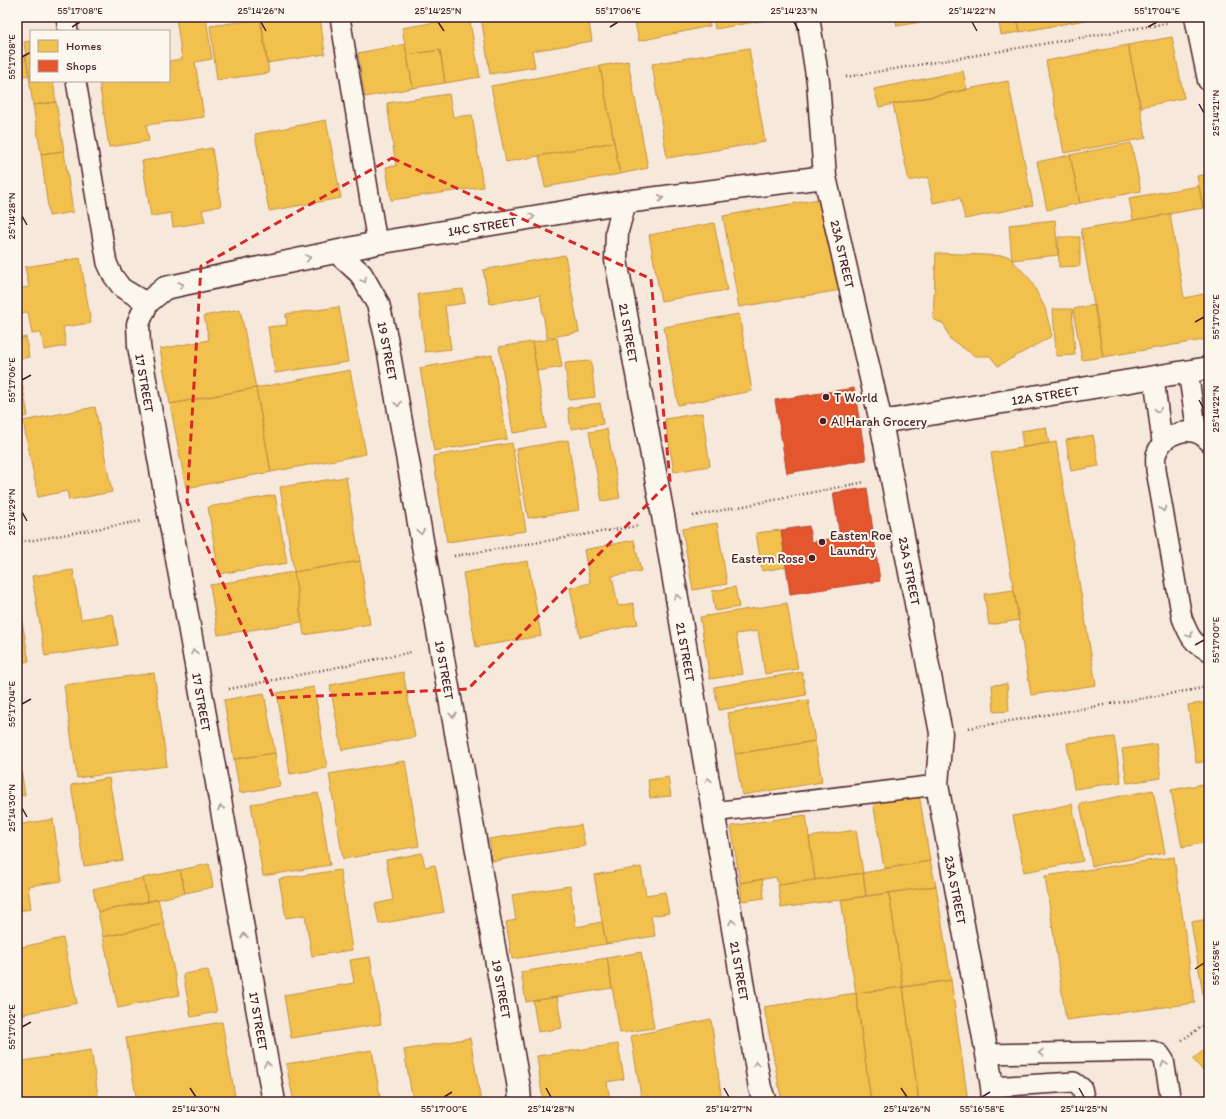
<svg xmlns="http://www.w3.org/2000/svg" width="1226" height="1119" font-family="Itim,sans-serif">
  <rect width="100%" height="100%" fill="#f6e8db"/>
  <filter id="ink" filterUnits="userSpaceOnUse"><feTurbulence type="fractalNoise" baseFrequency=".025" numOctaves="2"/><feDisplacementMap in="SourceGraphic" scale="8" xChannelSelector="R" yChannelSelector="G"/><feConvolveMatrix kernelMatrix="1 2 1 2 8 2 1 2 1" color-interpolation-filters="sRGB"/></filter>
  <g filter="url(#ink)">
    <path fill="#f2c14e" stroke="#c09044" d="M176,17H206L212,59L195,62L204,117L146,125L149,141L109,147L99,81H169V61L182,59Z
      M260,17H320L325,54L267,63Z
      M436,17H469L480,77L445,83L440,50L407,55L402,28L437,22Z
      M481,17H588L592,41L532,51L535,67L490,74Z
      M614,17H708L710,26L639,41L634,18L615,22Z
      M713,17H766V20L715,29Z
      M895,17H949L897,26Z
      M998,17H1017L1020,32L1001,35Z
      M1017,17H1101L1020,32Z
      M261,19L269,73L217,80L210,26Z
      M1172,37L1184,98L1141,107L1128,45Z
      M31,41V81H53L56,102L33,105L24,42Z
      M405,44L413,88L365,97L358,53Z
      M1128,45L1146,138L1064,153L1046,61Z
      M749,48L765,142L667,158L652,64Z
      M440,50L445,83L413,88L407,55Z
      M25,55L29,75L17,77V56Z
      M628,61L648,168L620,174L600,66Z
      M600,66L614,142L506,162L491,86Z
      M963,71L967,90L879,107L874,89Z
      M1008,81L1033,205L965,219L960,198L933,203L928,177L909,181L893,104Z
      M449,94L453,117L472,115L483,187L391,200L386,167L396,166L387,103Z
      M56,102L64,151L41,154L33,105Z
      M326,120L341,198L269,211L255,134Z
      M614,142L620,174L545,187L539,156Z
      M1131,143L1141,191L1080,203L1070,155Z
      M212,148L221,206L202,210L205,222L173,227L171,213L151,216L142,161Z
      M64,151L73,212L49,216L41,154Z
      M1070,155L1080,203L1047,210L1037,162Z
      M1209,174V207L1203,208L1197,176Z
      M1199,186L1203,208L1133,220L1129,198Z
      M825,198L841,290L739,307L723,216Z
      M1170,214L1184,298L1209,293V339L1103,357L1081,229Z
      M1055,220L1058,255L1012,260L1009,225Z
      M714,223L727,290L661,301L649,235Z
      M1058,237H1080V266L1059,267Z
      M936,253L1008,256L1030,279L1045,308L1052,336L998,366L990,356H975L950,339L944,324L933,319Z
      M565,255L579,332L547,338L540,295L490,304L483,270Z
      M80,258L91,323L63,327L66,346L44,350L41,333L32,334L28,312L17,313V289L29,287L25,267Z
      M463,289L465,303L445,306L451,349L425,352L418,294Z
      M1095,305L1103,357L1082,360L1073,309Z
      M339,307L348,362L275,373L268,327L287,325L286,314Z
      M240,309L256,388L170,404L160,349L209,340L204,316Z
      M1053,309H1072L1075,355L1056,356Z
      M739,314L752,391L678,405L664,327Z
      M26,337L29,357L18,359L24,394L17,395V339Z
      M557,338L562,367L537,371L532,342Z
      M532,342L546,428L513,433L499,347Z
      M492,355L507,439L434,451L420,368Z
      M591,361L595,397L569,400L565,363Z
      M350,370L366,454L271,472L256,388Z
      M256,388L271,472L186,488L170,404Z
      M24,394L28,416L17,418V395Z
      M600,403L603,424L571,429L568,408Z
      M95,407L112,492L69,500L67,491L38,497L23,421Z
      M702,413L710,466L674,472L665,419Z
      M1046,427L1049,443L1023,447L1021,431Z
      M607,429L620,498L602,501L589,432Z
      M1093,435L1099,466L1071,471L1066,440Z
      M568,440L579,510L528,518L516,449Z
      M1056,442L1096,685L1031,695L991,453Z
      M512,443L526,531L447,542L433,456Z
      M346,477L360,561L294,572L280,487Z
      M275,495L287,563L219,574L208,507Z
      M717,523L727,584L693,590L682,529Z
      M781,530L786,567L762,571L756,533Z
      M634,540L641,571L612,576L618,606L633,603L638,624L580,637L570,588L590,583L584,550Z
      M360,561L370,624L304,635L294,572Z
      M528,561L541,636L476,647L463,573Z
      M73,570L81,619L113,614L118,645L45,656L32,576Z
      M294,572L302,622L218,635L210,585Z
      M735,587L739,607L715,611L712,591Z
      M1014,590L1019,620L989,625L984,594Z
      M17,594L29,661L17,663Z
      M787,603L798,669L765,674L758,631L736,634L743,674L710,679L700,617Z
      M403,672L415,737L342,750L330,685Z
      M802,672L806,695L719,710L714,687Z
      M154,673L167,766L77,778L64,685Z
      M1007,684L1009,711L994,712L992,685Z
      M314,687L327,768L290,774L277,693Z
      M264,693L275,753L234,759L224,700Z
      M808,700L815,741L735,754L728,713Z
      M1209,702V761L1196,763L1188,705Z
      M1114,737L1121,782L1074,789L1067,743Z
      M815,741L822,782L742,795L735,754Z
      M1156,744L1161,778L1127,783L1122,749Z
      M17,745L25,795L17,796Z
      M275,753L280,786L240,793L234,759Z
      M405,761L419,846L343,859L329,774Z
      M668,777L671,796L650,798L648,780Z
      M109,778L123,860L84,866L71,785Z
      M1209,783V842L1182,847L1171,790Z
      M1153,790L1165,853L1092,866L1080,804Z
      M318,793L330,865L263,876L251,804Z
      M919,794L930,861L884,868L873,802Z
      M1072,804L1083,861L1024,872L1013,816Z
      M806,815L815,880L778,885L776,877L740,883L731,826Z
      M53,819L62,881L28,886L31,909L17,911V825Z
      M581,825L585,846L493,861L489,839Z
      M856,830L863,873L815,880L809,837Z
      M422,853L425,867L435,865L444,912L379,924L375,904L393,900L386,860Z
      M1174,857L1195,1003L1066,1020L1045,876Z
      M930,861L936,886L866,896L863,873Z
      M209,864L213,887L185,893L180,870Z
      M641,867L646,895L665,892L669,913L651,916L655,936L606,944L594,875Z
      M180,870L185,893L148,902L143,878Z
      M340,870L352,950L312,956L305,915L286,918L279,879Z
      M863,873L866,896L781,908L778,885Z
      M143,878L148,902L98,912L93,889Z
      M762,879L764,898L742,901L740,883Z
      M570,886L576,927L602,922L606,944L512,959L506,922L516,920L512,895Z
      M936,886L951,980L903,987L889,893Z
      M889,893L903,987L856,993L841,900Z
      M158,899L164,924L103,937L98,912Z
      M1209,919V993L1203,994L1191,922Z
      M164,924L179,995L118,1008L103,937Z
      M63,938L77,1003L18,1015L17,948Z
      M641,952L654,1028L620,1033L607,958Z
      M370,957L381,1024L291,1038L284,995L354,983L350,960Z
      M607,958L612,988L526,1002L521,972Z
      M208,970L217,1012L191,1017L183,974Z
      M951,980L968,1102H919L903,987Z
      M903,987L919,1102H871L856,993Z
      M856,993L871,1102H782L764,1007Z
      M557,997L562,1028L538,1032L533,1001Z
      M711,1019L722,1102H642L631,1036Z
      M222,1022L236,1102H137L126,1038Z
      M470,1038L481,1102H413L404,1050Z
      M618,1044L624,1079L607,1082L610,1102H543L537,1056Z
      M1209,1046V1078L1193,1059Z
      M91,1050L99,1102H17V1062Z
      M372,1050L381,1102H294L286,1064Z"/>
    <path fill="#e4572e" stroke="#b6462d" d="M854,388L866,460L787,473L775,400Z
      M867,488L880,581L790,594L781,530L809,526L811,542L840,537L833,493Z"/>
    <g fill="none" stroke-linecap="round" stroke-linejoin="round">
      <defs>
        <path id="service" d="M66,17L68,31
          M340,17L377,243
          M76,81L107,263L113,276L122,288L147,303
          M1188,371L1197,433
          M1154,378L1162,442
          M1209,442C1193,423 1163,432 1156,455C1155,459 1156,466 1156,470L1182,618C1189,635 1192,644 1209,651
          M713,812L937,785
          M987,1054L1153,1051L1160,1054L1164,1060L1171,1102
          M992,1087L1074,1082L1082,1088L1085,1102"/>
        <path id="minor" d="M808,17L818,82L825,177L881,422L941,733L937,785L987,1054L992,1087L993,1102
          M1196,17L1209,80
          M625,202L617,231L616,260L664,521L760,1088L765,1102
          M337,252L361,274L378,304L386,337L519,1088L520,1102
          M881,422L1209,368
          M274,1102L139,346L138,324L147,303L165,288L377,243L625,202L825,177"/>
      </defs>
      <use href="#service" stroke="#4a1f2b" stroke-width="22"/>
      <use href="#minor" stroke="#4a1f2b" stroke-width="25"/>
      <path stroke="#4a1f2b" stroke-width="2.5" stroke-dasharray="1 3" stroke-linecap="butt" d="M846,77L1168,23
        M693,516L865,482
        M17,543L141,521
        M454,556L637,526
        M229,689L412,652
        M969,728L1209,687
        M1182,1040L1209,1022"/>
      <use href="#service" stroke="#fbf7ec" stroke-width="19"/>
      <use href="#minor" stroke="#fbf7ec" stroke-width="22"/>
    </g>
    <defs><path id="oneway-chevron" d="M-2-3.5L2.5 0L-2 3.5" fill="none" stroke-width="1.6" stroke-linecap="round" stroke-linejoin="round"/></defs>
    <g stroke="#ab9695">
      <use href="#oneway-chevron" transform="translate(661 198) rotate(-7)"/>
      <use href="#oneway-chevron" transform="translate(532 217) rotate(-9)"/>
      <use href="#oneway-chevron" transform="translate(308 258) rotate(-12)"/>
      <use href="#oneway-chevron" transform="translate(364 280) rotate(59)"/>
      <use href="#oneway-chevron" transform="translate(181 285) rotate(-12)"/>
      <use href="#oneway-chevron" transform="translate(398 404) rotate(80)"/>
      <use href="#oneway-chevron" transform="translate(1158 410) rotate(82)"/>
      <use href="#oneway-chevron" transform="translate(1163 509) rotate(80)"/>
      <use href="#oneway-chevron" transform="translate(421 532) rotate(80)"/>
      <use href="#oneway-chevron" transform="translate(677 597) rotate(-100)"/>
      <use href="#oneway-chevron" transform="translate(1190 635) rotate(58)"/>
      <use href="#oneway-chevron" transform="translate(194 652) rotate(-100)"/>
      <use href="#oneway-chevron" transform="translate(453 715) rotate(80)"/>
      <use href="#oneway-chevron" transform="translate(708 780) rotate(-100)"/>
      <use href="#oneway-chevron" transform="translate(221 808) rotate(-100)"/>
      <use href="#oneway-chevron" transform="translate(732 922) rotate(-100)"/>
      <use href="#oneway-chevron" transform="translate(244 936) rotate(-100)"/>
      <use href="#oneway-chevron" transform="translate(1041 1053) rotate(179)"/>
      <use href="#oneway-chevron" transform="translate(267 1064) rotate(-100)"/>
      <use href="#oneway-chevron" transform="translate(756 1064) rotate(-100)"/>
      <use href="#oneway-chevron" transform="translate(1164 1064) rotate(-107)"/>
    </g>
  </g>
  <path fill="none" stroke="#d62828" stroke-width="3" stroke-dasharray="8 5" stroke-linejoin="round" d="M392,158L651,279L670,481L468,689L274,698L187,502L201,266Z"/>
  <path fill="none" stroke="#4a1f2b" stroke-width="1.5" d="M261,22L266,31M438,22L444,31M794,22L799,31M972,22L977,31M72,27L80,22M610,27L618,22M1148,27L1157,22M22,57L31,52M1199,104L1204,113M22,216L27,225M1195,322L1204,317M22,380L31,375M1199,400L1204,409M22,512L27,521M1195,645L1204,640M22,704L31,699M22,808L27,817M1195,969L1204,963M22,1027L31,1022M190,1088L196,1097M546,1088L551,1097M724,1088L729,1097M901,1088L907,1097M1079,1088L1084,1097M444,1097L452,1092M982,1097L990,1092"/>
  <g fill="#4a1f2b" stroke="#fbf7ec" stroke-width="1.5">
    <circle cx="826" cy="397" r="4"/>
    <circle cx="823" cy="421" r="4"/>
    <circle cx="822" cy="542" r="4"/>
    <circle cx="812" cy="558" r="4"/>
  </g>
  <g text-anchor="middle" stroke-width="4" stroke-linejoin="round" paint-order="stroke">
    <g font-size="13" fill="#4a1f2b" stroke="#fbf7ec">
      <text transform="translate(482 226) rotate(-9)" y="5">14C STREET</text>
      <text transform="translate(843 254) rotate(77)" y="5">23A STREET</text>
      <text transform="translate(629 333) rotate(80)" y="5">21 STREET</text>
      <text transform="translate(388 351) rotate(79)" y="5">19 STREET</text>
      <text transform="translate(145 383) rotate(80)" y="5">17 STREET</text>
      <text transform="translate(1045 395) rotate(-9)" y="5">12A STREET</text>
      <text transform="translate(910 571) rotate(79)" y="5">23A STREET</text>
      <text transform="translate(686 652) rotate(80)" y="5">21 STREET</text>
      <text transform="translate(445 670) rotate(80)" y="5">19 STREET</text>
      <text transform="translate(202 702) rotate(80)" y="5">17 STREET</text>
      <text transform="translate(956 890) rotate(79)" y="5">23A STREET</text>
      <text transform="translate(740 971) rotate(80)" y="5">21 STREET</text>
      <text transform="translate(502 989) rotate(80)" y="5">19 STREET</text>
      <text transform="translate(259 1021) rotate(80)" y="5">17 STREET</text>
    </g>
    <g font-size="13" fill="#4a1f2b" stroke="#fbf7ec" text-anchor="start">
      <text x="834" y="402">T World</text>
      <text x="831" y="426">Al Harah Grocery</text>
      <text x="830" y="540">Easten Roe<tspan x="830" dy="15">Laundry</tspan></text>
      <text x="804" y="563" text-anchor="end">Eastern Rose</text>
    </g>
  </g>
  <rect width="1226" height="1119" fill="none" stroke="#fbf7ec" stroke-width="44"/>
  <rect x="30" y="30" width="140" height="52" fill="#fbf7ec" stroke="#b4a19f"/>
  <rect x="38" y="40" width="20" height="12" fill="#f2c14e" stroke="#b4a19f"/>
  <text x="66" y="50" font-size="12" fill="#4a1f2b">Homes</text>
  <rect x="38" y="60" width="20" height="12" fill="#e4572e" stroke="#b4a19f"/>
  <text x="66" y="70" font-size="12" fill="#4a1f2b">Shops</text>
  <rect x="22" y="22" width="1182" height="1075" fill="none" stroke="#4a1f2b" stroke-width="1.5"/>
  <g font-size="10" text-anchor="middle" fill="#4a1f2b">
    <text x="80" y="14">55°17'08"E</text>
    <text x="261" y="14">25°14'26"N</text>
    <text x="438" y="14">25°14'25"N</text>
    <text x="618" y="14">55°17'06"E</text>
    <text x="794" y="14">25°14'23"N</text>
    <text x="972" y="14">25°14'22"N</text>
    <text x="1157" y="14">55°17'04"E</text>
    <text transform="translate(11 57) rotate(-90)" y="4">55°17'08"E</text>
    <text transform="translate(1215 113) rotate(-90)" y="4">25°14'21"N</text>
    <text transform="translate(11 216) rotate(-90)" y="4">25°14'28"N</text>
    <text transform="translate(1215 317) rotate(-90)" y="4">55°17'02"E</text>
    <text transform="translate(11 380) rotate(-90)" y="4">55°17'06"E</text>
    <text transform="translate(1215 409) rotate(-90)" y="4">25°14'22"N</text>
    <text transform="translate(11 512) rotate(-90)" y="4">25°14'29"N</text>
    <text transform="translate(1215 640) rotate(-90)" y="4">55°17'00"E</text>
    <text transform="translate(11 704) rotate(-90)" y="4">55°17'04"E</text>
    <text transform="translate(11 808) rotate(-90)" y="4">25°14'30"N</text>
    <text transform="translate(1215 963) rotate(-90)" y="4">55°16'58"E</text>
    <text transform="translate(11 1027) rotate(-90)" y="4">55°17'02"E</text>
    <text x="196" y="1112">25°14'30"N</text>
    <text x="444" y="1112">55°17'00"E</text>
    <text x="551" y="1112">25°14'28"N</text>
    <text x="729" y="1112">25°14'27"N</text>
    <text x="907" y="1112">25°14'26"N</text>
    <text x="982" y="1112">55°16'58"E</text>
    <text x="1084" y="1112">25°14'25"N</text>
  </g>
</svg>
